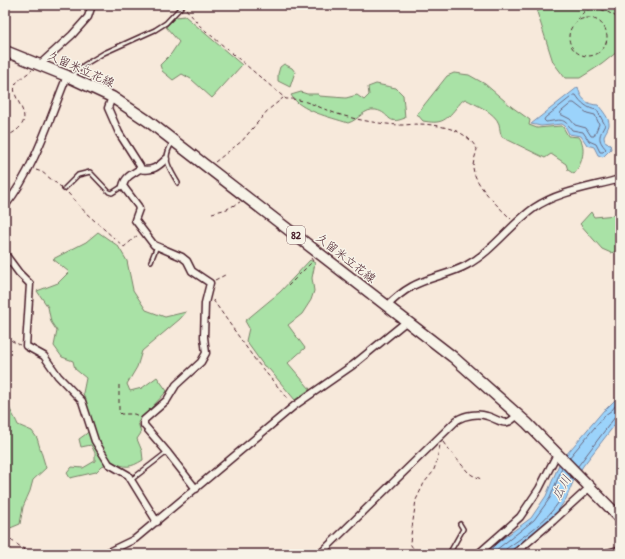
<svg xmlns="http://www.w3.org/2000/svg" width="625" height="559" font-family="'Patrick Hand','Klee One',sans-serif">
  <rect width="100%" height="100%" fill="#f7e9db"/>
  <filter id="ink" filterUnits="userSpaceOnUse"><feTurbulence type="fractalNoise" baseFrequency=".025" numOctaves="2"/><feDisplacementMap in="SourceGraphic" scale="8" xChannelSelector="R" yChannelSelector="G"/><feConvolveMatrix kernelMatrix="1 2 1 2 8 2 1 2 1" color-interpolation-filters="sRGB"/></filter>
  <g filter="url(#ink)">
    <path fill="#a9e2a6" stroke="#7a8068" d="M546,5H620V48L617,52L602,64L580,78H565L553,62L537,12Z
      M185,16L242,65L212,98L191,79L182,74L173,80L162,71L160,65L171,54L179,42L166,27L176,17Z
      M284,64L292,68L295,72L290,87L278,81V74L280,67Z
      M454,73L469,75L485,84L512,107L530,120L529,125L537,128L561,126L563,127L568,136L579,137C587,147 582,165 574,174L568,170L566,164L551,154L545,158L502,137C500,133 500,129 499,124C495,112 476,105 465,99C461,101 460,104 456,108C445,122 440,124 423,121L417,114L447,76Z
      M376,84L396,88L403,95L405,118C386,126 391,113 376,110C364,108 359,120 348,123C330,117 300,111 291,95L301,92L307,94H318L319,96L346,98L357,95L364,100L369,95L368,87Z
      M591,212L594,217L616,215L620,216V250L611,253L602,249L580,224Z
      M98,232L118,246L127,261L133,290L146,310L165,317L186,312L180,319L142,351L137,367L127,384L130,391L142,388L157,377L167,391L138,422L141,433L137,439L142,451L143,460C130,468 126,468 112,462L102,466L96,472L70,478L67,473L72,467L83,468L95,461V453L91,445L81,447L79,439L86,434L94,426L83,393L86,378L75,369L73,361L62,357L54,346L57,331L51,322L48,307L37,291L58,283L69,272L53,259L86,242Z
      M310,260L315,263L312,278L314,291L311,300L302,314L288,325L305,348L288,363L310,389L295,400L269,369L264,366L246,341L249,328L245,321L280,292Z
      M5,396C7,407 14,415 18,425L32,431L37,438L46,468L33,480L30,491L23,507L20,524L8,529L5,527Z"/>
    <path fill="#9bd3fb" stroke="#7b8ba8" d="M578,87C580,98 587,105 598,105C602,110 610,119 609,125C607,133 601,135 606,143L610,144L611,149L603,157L598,155L594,147L587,145L581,136L569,134L565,126L562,124L541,126L531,124Z
      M620,395V418L583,466L573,482L566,499L553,518L529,538L506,554H485L497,543L531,518L546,496L560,462L604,410H605Z"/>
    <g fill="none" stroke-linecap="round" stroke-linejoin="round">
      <path stroke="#6a677e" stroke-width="1" d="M574,95H576C581,103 588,109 597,110L605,125C599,136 597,139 606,149L603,152H600L596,144L589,141L583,132L572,130C563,117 561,120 546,122L544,120L545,118Z
        M572,103H574L587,113L595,115L599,124L594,136H591L586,128L575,125L570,119L560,114L561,112Z
        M569,458L605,415L612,410L620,400
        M578,466L615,417L620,416
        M491,554L534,520L550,498L562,468
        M504,554L506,549C528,533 545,523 561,499C565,492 567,484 571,477"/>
      <defs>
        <path id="lane" d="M72,77L84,65L104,53L155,30L166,23L183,5
          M173,142C161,159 169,167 178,183
          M64,189L78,175L90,172L109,192L112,193L123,186
          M151,261L157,246
          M131,480L167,452
          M516,553L529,554
          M449,554L463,529L460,524
          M540,554H568
          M591,554H597
          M599,554L620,548"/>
        <path id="street" d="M39,65L72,35L88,17L92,5
          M112,97L108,108L119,133L140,166V169C132,174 125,177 123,186L138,206L139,209L135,220L154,245L182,257L187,261L192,271L210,283L205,303L204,337L206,353L201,362L176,385L167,400L144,420V425L168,453L196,489
          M140,169C151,172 158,167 166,159
          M5,206C34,170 50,118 67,76
          M5,254L19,273L30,284L26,346L44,356L58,376L82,401L95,441L109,464L128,475L157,522
          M387,306C394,299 402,292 411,287C428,277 449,275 467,265C493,251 510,225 534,208C559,191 592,187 620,179
          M104,554L135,539L294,406L353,365L407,321
          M320,554L457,420C465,415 478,413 487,416C501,420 505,429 517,415
          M478,554L520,517L539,489L557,454
          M514,554L553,521L590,487"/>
        <path id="primary" d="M5,51L67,76L112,97L148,121L453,357L527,423L620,518"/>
      </defs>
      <use href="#lane" stroke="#4a1f2b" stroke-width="6"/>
      <use href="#street" stroke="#4a1f2b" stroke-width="9"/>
      <use href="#primary" stroke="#4a1f2b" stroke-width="13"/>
      <path stroke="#4a1f2b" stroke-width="1" stroke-dasharray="4 3" stroke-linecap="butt" d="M186,9L200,26L286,99C306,98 322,110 341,115C357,120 386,125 402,125C407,125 413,124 418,124C429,124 441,126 451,129C463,133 471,139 477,149C476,155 473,161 473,167C474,185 499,207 511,219
        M569 37a19 19 0 1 1 38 0a19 19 0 1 1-38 0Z
        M578,20C589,0 603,9 620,19
        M5,137C47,118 4,99 17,82C21,78 27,74 32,70
        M215,162L242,141L268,110L283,98
        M36,170L42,172L61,187
        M68,193L86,213L124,247L138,235
        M212,213L227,209L240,202
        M215,280L227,274
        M288,286L313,261L311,258
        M213,300L256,361L290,401
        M5,337L14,342L20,345
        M119,385V412L121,414H134L139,416
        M443,442L448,449L468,472L472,475L481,479
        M5,536L31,554
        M419,551C415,549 411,548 410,542L416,500L424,483L433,472L436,464L440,445
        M419,554L420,548"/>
      <use href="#lane" stroke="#f7f3e8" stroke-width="3"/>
      <use href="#street" stroke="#f7f3e8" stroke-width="6"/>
      <use href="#primary" stroke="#f7f3e8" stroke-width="10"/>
    </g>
  </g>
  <g text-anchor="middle" stroke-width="3" stroke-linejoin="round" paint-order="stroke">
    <rect fill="#f7f3e8" stroke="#7e5f64" stroke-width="1" x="287" y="226" width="18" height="18" rx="3"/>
    <g font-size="11" font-weight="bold" fill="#4a1f2b">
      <text x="296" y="239">82</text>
    </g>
    <g font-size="12" fill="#4a1f2b" stroke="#f7f3e8">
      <text transform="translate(81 69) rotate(24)" y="4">久留米立花線</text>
      <text transform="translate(346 258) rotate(38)" y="4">久留米立花線</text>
    </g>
    <g font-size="13" font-style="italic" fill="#5e4c5f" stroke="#f7f3e8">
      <text transform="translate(561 487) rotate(-61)" y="5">広川</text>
    </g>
  </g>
  <rect width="625" height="559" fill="none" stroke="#f7f3e8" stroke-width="20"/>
  <rect x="10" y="10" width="605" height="539" fill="none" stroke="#4a1f2b" stroke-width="1.5" filter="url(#ink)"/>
</svg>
